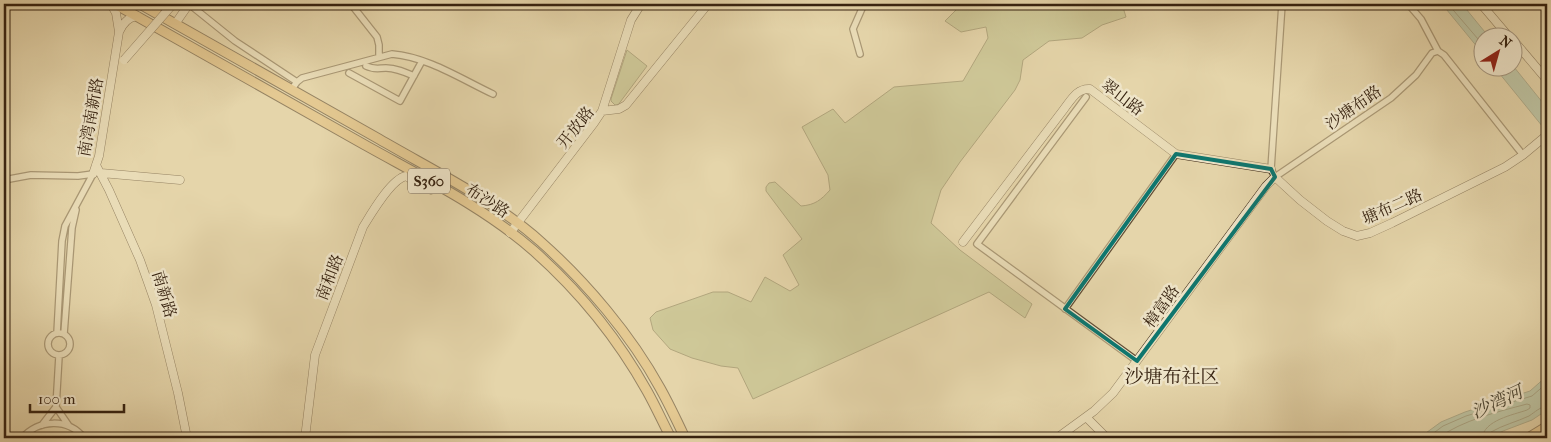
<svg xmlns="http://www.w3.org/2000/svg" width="1551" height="442" font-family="'IM FELL French Canon','Noto Serif SC',serif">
  <rect width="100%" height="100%" fill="#e5d5aa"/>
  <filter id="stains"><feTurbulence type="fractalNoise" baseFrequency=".004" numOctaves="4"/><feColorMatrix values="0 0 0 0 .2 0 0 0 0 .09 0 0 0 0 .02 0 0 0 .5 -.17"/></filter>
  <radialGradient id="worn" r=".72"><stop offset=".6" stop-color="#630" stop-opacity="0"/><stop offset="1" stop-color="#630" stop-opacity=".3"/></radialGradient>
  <path fill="#b6bd87" stroke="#76704c" d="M962,4H1122L1126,17L1102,25L1082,38L1049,41L1023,60L1020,80L1015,90L960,162L941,190L931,223L960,250L1032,304L1025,318L989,292L753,399L738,368L721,366L692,358L670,349L653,330L650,318L656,312L713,292H728L751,302L765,277L790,291L799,285L783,255L802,239L766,191V187L769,183L775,182L801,206C815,205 821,200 830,190L828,175L802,127L833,109L845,123L894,87L963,81L988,38L986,27L961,32L945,21Z
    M627,50L647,66L618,105H615L611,101V99Z"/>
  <path fill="#96b9a5" stroke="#707d69" d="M1442,4H1462L1489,37L1484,38L1483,54Z
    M1514,67L1547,108V132L1495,68Z
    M1547,376V410L1532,420L1503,431L1490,438H1419L1441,422L1465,412L1530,391Z"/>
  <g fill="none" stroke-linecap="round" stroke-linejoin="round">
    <path stroke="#666e5a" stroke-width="1" d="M1448,4L1484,46
      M1427,438L1443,426L1466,416L1532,396L1547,383
      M1438,438C1463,420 1497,412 1527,404L1530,405V408L1527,410C1513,415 1484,420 1482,438
      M1489,438L1491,432C1503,425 1516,422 1529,416C1535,412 1540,407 1547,406"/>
    <defs>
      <path id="street" d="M189,4L235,41L297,82
        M351,4L377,37L379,45V57
        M1282,4L1271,169L1275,177L1391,98L1416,75L1432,53L1438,51
        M1408,4L1421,19L1438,51
        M1438,51L1444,55L1523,155
        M860,54L853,29L864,4
        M366,66C374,70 379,68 386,68C396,68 405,72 414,76
        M349,73L400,101L422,61
        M291,90L297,82L302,78L392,54C428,57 461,79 493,94
        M1086,97L977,244L1137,361
        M4,180L31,175L78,176L93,174
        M1065,309L1176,154
        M48 344a11 11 0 1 1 22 0a11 11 0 1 1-22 0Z
        M57,333L62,241L65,226L93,174
        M64,334L72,228L76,210
        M56,407L69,426
        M42,425L56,407L59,356
        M22,438C39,419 68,418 84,438"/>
      <path id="secondary" d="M1481,4L1510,38
        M175,24L189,4
        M119,32C123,23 128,17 137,16
        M1514,41L1547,80
        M602,111L631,20L641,4
        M96,165L109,190L140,260L156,305L178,393L187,438
        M101,173L180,180
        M93,174L99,156L119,32L116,13L111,4
        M510,233L594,123L602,111L619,109L626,105L708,4
        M963,242L1064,109C1071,100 1077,88 1090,89L1176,154L1271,169
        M1086,417L1107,438
        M305,438L315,355L363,227C371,214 391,179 406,176L427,189L431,190L435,185
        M1057,438L1094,411L1113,393L1266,186L1275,177L1300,200L1327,221L1343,231L1357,236L1370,233L1392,223L1505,167L1523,155L1547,135"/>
      <path id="primary" d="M115,4C199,51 282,98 365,145C422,177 484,207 534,251C579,291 618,339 647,391C656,407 663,423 671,438
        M140,4C219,49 299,94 379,139C434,171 494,200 541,242C586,282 631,335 660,388C669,404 677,421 685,438"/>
      <path id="highway" d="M1529,438L1547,427"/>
    </defs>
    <use href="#street" stroke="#624f36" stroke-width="8"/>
    <use href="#secondary" stroke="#362210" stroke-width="9"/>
    <use href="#primary" stroke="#362210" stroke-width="11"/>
    <use href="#highway" stroke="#362210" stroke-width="12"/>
    <use href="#street" stroke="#eee4c8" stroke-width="5.5"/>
    <use href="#secondary" stroke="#eee4c8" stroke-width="8"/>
    <use href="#primary" stroke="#e2ba75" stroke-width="9"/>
    <use href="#highway" stroke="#e2ba75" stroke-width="10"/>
    <defs>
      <path id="secondary-bridge" d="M124,60L173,4"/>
    </defs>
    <use href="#secondary-bridge" stroke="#362210" stroke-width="9" stroke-linecap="butt"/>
    <use href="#secondary-bridge" stroke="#eee4c8" stroke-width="8"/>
  </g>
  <path d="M0 0H1551V442H0ZM1176,154L1271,169L1275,177L1137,361L1065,309Z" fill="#e5d5aa" fill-opacity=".55" fill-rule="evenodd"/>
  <path fill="none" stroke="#0f766e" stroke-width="4" stroke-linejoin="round" d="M1176,154L1271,169L1275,177L1137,361L1065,309Z"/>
  <g text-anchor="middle" stroke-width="5" stroke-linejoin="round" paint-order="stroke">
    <rect fill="#eee4c8" stroke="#6d5c47" stroke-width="1" x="408" y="168.5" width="42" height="25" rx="4"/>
    <g font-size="15" font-weight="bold" fill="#362210">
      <text x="429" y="186">S360</text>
    </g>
    <g font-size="16" fill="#362210" stroke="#eee4c8">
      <text transform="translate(1123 97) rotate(37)" y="6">翠山路</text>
      <text transform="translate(1353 107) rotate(-35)" y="6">沙塘布路</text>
      <text transform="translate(90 117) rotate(-80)" y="6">南湾南新路</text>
      <text transform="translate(575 127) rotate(-51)" y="6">开放路</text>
      <text transform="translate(488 200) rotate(33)" y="6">布沙路</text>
      <text transform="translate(1392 206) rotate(-24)" y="6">塘布二路</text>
      <text transform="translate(329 277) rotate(-69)" y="6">南和路</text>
      <text transform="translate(165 294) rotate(73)" y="6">南新路</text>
      <text transform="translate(1161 306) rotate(-54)" y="6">樟富路</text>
    </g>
    <g font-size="18" font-style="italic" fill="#4e4835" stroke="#eee4c8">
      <text transform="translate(1497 402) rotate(-25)" y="6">沙湾河</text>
    </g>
    <g font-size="19" fill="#362210" stroke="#eee4c8">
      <text x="1172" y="383">沙塘布社区</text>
    </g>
  </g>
  <rect width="1551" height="442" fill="none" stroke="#e5d5aa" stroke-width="20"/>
  <rect x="5" y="5" width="1541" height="432" fill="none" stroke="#362210" stroke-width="2.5"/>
  <rect x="10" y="10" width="1531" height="422" fill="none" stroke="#362210"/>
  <g transform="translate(1498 52) rotate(37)"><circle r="24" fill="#eee4c8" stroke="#a4967e"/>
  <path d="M0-4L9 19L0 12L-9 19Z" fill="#8f2418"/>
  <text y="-8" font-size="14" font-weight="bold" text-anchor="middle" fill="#362210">N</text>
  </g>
  <path d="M30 404v8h94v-8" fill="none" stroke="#362210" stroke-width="2.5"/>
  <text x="38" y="404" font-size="15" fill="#362210" stroke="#eee4c8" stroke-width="4" paint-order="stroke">100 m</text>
  <rect width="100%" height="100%" filter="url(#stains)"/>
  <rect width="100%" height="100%" fill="url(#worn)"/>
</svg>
